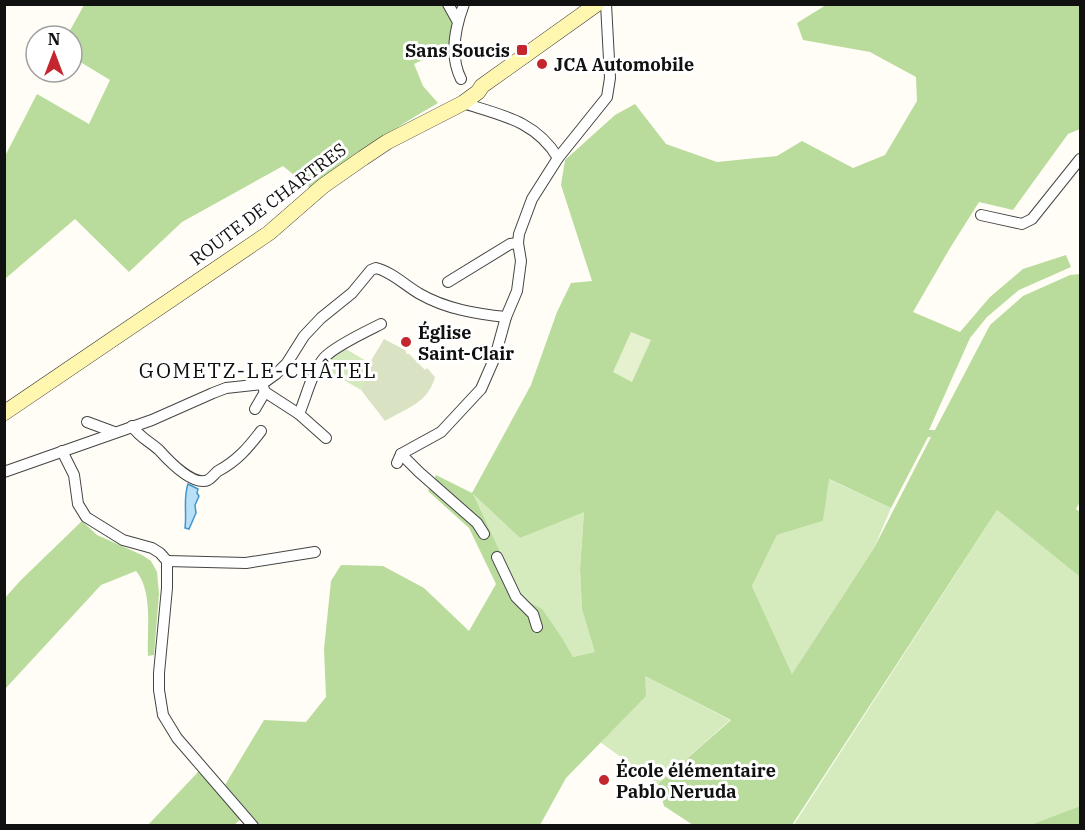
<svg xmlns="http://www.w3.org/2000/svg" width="1085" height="830" font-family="'IBM Plex Serif',serif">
<rect width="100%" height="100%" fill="#fffdf5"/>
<g fill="#d5ebbd">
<path d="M344,348L370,363L361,390L321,367L331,355Z"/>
<path d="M828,479L891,508L874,548L792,674L752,586L777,535L823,521Z"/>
<path d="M472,493L520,538L584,511L580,569L582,608L596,652L573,657L516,595L502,556Z"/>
<path d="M997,510L1080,577V806L1030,825L793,826Z"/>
<path d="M645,676L730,720L658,784L600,742L645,696Z"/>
</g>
<g fill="#b9dc9c" fill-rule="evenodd">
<path d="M84,5H446L453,16L450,46L414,64L423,86L438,103C393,129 351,156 310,188L283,166L182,222L129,272L75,219L6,278L5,285V156L37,94L89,124L110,80L72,57V36H67Z"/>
<path d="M826,5H1080V129L1068,134L1013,210L979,202L950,248L913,312L960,332L990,297L1023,269L1066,255L1071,267L1019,290L987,317L970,338L929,430H935L990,325L1023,296L1070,275L1080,274V502L1076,509L1080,512V577L997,510L792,825H693L664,806L658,784L731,720L645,676L646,696L566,778L540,825H260L225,785L264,720L306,722L326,697L324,649L331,581L341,565L383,566L424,588L469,631L496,584L469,528L428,491L436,475L472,493L531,385L557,312L571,283L592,281L561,185L565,160L615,115L635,104L666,144L717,162L777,156L802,141L853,168L885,155L917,101L916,77L870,52L803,40L797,23ZM928,437H931L874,548L792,674L752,586L777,535L823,521L829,479L891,508ZM473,494L520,538L584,512L580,569L582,609L595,652L573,657L562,638L542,609L516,595L502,556Z"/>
<path d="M82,521L97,535L142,555L151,561L157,572L159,594L154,655L148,656C147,629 153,591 136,571L101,585L5,689V598L20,581Z"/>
<path d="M199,771L241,819L234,825L147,826Z"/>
<path d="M1080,806V825H1030Z"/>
</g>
<path fill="#d9e3c4" d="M384,339L405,350L407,354H409L425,370L427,368L435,377C428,403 407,408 385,421L361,390L369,364Z"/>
<path fill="#e6f2cf" d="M631,332L651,340L632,382L613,372Z"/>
<path fill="#b9e0f7" stroke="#3f96cf" stroke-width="1.5" d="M188,484L198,489L197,493L199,496L195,505L196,513L189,529L185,528C187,513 183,498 188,484Z"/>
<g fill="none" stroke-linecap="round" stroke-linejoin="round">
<defs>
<g id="minor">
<path d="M448,4L458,22"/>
<path d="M461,79C449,55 455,28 464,4"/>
<path d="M463,103C501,115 536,121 558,158"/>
<path d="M981,215L1022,224L1032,219L1080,159"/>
<path d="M448,282L510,244L518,243"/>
<path d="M262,384L265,392L299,414L326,438"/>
<path d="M255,409L265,392"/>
<path d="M299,414C307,395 311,374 324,358C333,347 367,331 381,324"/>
<path d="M87,422L114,432"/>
<path d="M132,426C139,437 149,441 159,450C168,460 193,487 208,480C212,478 214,474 218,471C237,461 248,448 261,431"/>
<path d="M62,451L74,475L78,504L86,517L123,540L152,548L160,553L167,561V588L159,673V690L163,715L177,738L253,826"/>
<path d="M401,454L419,472L477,523L484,534"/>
<path d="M397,463L401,454L441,432L481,389L495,357L506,317L517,291L521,261L518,243L519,234L532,199L558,158L607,97L610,78L606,4"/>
<path d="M4,472L152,420L213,393L226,388L262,384L276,374L287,363L304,336L321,318L352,293L371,270L376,268C392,272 406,286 420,294C446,309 477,314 506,317"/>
<path d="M497,557L516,597L533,614L537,627"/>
<path d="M167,561L246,563L315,552"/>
</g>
<path id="secondary" d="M4,413L269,233L323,186L363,158L387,142L463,103L478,92L482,86L597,4"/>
</defs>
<use href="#minor" stroke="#444" stroke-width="12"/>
<use href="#secondary" stroke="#333" stroke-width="16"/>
<use href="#minor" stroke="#fff" stroke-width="10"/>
<use href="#secondary" stroke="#fff6b0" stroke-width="15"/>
</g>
<g fill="#c4262e" stroke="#fff" stroke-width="2">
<rect x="516" y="44" width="12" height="12" rx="3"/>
<circle cx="542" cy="64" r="6"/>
<circle cx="406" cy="342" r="6"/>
<circle cx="604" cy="780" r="6"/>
</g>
<g text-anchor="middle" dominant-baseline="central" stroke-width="6" stroke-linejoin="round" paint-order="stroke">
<g font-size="18" font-weight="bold" fill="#111" stroke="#fff" text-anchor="start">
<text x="510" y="50" text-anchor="end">Sans Soucis</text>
<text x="554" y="64">JCA Automobile</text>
<text x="418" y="332">Église<tspan x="418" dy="21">Saint-Clair</tspan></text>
<text x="616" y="770">École élémentaire<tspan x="616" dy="21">Pablo Neruda</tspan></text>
</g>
<g font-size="18" fill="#111" stroke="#fff">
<text transform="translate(268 204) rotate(-37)">ROUTE DE CHARTRES</text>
</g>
<g font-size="21" letter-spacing="1.5" fill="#111" stroke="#fff">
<text x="258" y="370">GOMETZ-LE-CHÂTEL</text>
</g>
</g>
<rect width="1085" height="830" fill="none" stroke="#111111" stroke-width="12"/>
<g transform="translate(54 54)"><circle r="28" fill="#ffffff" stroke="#a0a0a0" stroke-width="1.5"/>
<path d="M0-4.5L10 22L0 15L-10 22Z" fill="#c4262e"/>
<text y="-9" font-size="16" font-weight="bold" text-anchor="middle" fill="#111111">N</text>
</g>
</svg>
